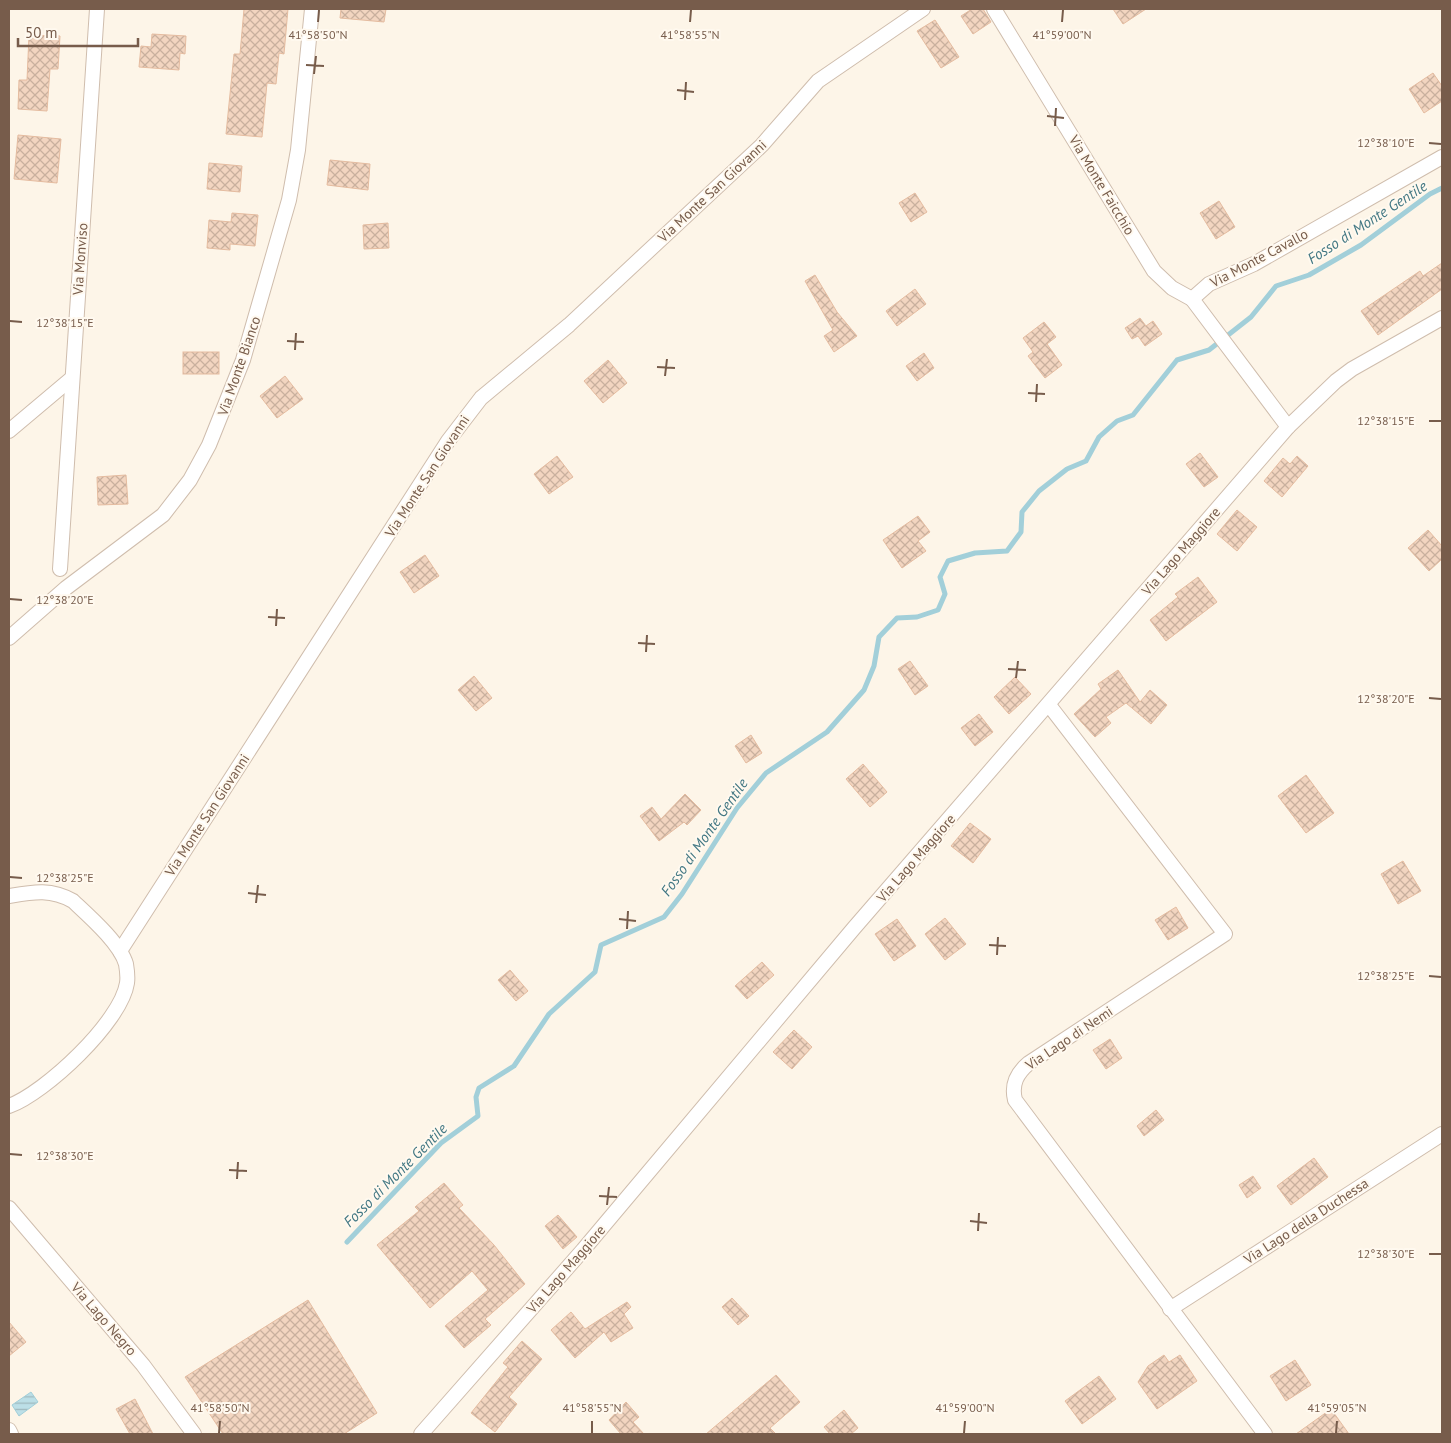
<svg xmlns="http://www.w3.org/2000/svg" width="1451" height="1443" font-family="'PT Sans',sans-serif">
<defs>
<pattern id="water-rules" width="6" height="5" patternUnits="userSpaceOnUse" patternTransform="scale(1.25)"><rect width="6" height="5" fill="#bcdfe7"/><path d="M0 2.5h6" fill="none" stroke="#9eb8bd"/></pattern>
<pattern id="building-cross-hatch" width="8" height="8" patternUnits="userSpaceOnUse" patternTransform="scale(1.25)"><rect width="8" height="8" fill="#f2d5c0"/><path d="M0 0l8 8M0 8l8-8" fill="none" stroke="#c9b09e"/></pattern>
</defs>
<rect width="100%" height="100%" fill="#fdf5e8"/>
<path fill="url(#water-rules)" stroke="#a2cfd9" d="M31,1392L38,1402L19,1416L12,1405Z"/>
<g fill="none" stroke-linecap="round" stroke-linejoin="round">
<path stroke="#a2cfd9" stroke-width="5" d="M347,1242L441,1143L478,1116L476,1097L479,1088L514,1066L549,1014L595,972L601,945L664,917L682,894L737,808L766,773L827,732L864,690L874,666L879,637L897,618L917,617L938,610L945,594L940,577L948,561L975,553L1007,551L1021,532L1022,512L1039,491L1067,469L1086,461L1099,437L1117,421L1133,415L1177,360L1209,350L1251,317L1276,286L1309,275L1361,245L1430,194L1442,188"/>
</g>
<g fill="url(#building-cross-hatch)" stroke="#e5bca0">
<path d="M244,9H288L284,54L279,53L276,84L267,83L262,137L226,134L234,54H240Z"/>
<path d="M341,9H386L384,22L340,18Z"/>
<path d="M972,9H983L991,22L973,34L961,16Z"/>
<path d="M1113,9H1146L1123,24Z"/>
<path d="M935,20L959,57L941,68L917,31Z"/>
<path d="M152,34L186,36L185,54L180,53L179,70L139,67L141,46L151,47Z"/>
<path d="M29,35L60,36L58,69H50L47,111L18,109L19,80H27Z"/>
<path d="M1433,73L1442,86V101L1424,113L1409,89Z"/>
<path d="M18,135L61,139L57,183L14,179Z"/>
<path d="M330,160L370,164L368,190L327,185Z"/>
<path d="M209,163L242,166L240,192L207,189Z"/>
<path d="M915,193L927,212L911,222L899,203Z"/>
<path d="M1219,201L1235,227L1216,239L1200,213Z"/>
<path d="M232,213L258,215L255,246L230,244V250L207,248L209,220L231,222Z"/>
<path d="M388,223L389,248L364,249L363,225Z"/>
<path d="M1442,263V289L1378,335L1361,311L1420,271L1423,276Z"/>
<path d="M815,275L837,312L857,336L834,352L824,336L833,330L805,281Z"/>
<path d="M915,289L926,304L897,326L886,311Z"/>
<path d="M1140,318L1146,326L1153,321L1162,334L1145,346L1138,336L1132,339L1125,328Z"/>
<path d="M1044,322L1056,337L1047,344L1062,365L1045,378L1028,356L1033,352L1023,338Z"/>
<rect x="183" y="352" width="36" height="22"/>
<path d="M924,353L934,368L917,381L906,366Z"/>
<path d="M608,360L627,383L603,403L584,381Z"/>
<path d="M285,376L303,399L277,418L260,396Z"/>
<path d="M1200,453L1218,477L1204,487L1186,464Z"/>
<path d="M557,456L573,477L549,494L534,474Z"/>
<path d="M1297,456L1308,466L1282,497L1264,481L1283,458L1290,464Z"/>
<path d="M126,475L128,504L98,505L97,477Z"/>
<path d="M1237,510L1257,527L1237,551L1217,534Z"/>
<path d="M918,516L930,532L918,541L926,551L902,568L883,540Z"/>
<path d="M1428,530L1442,546V559L1429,571L1408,548Z"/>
<path d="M425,555L439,576L414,593L400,572Z"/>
<path d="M1198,577L1217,602L1166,641L1150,620L1178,597L1175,594Z"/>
<path d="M910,661L928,686L915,695L898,669Z"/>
<path d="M1118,670L1140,702L1150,690L1167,705L1151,724L1126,703L1106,717L1111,723L1095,737L1074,714L1101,689L1098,684Z"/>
<path d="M474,676L492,698L476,711L458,690Z"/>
<path d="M1015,677L1031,694L1009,714L994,697Z"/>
<path d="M979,714L993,732L975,746L961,728Z"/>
<path d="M751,735L762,753L746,763L735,746Z"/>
<path d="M863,764L887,792L870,807L846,779Z"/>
<path d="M1306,775L1334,813L1306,833L1278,796Z"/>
<path d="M685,794L701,810L687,825L684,822L659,841L640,816L652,807L661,819Z"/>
<path d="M970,823L991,839L973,863L951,846Z"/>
<path d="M1403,861L1421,891L1398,904L1381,874Z"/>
<path d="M1176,907L1188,928L1168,940L1155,920Z"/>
<path d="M945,918L966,944L945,960L925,934Z"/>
<path d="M897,919L916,946L894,961L875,934Z"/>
<path d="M762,962L774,975L747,999L735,986Z"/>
<path d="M510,970L528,991L516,1001L498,980Z"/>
<path d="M794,1030L812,1047L792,1069L773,1052Z"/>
<path d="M1110,1039L1122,1058L1106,1069L1093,1050Z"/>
<path d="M1156,1110L1164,1120L1144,1136L1137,1126Z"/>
<path d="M1314,1158L1328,1177L1291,1205L1277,1186Z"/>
<path d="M1253,1176L1261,1188L1247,1198L1239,1185Z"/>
<path d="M444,1183L463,1205L459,1208L494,1245L525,1284L485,1319L491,1325L464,1348L445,1326L488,1290L472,1271L430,1308L377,1245L419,1211L415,1207Z"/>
<path d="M558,1215L577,1237L563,1249L545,1226Z"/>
<path d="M732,1298L749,1316L738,1325L722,1307Z"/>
<path d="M308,1300L377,1413L344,1434H223L185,1377Z"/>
<path d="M627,1302L631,1307L624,1314L633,1328L611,1342L604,1332L575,1358L551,1330L571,1312L585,1329Z"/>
<path d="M9,1322L26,1342L9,1356Z"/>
<path d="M522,1341L542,1359L509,1397L517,1404L495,1432L471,1413L508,1367L503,1363Z"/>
<path d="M1164,1355L1169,1362L1180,1355L1197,1381L1157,1409L1138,1382L1148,1366Z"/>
<path d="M1295,1360L1311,1385L1286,1401L1270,1376Z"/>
<path d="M776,1375L800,1402L770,1428L776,1434H706Z"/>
<path d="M1099,1376L1116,1399L1082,1424L1065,1401Z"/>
<path d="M135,1399L153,1434H130L116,1409Z"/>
<path d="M626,1402L639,1417L633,1422L644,1434H621L609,1420Z"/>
<path d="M1331,1409L1349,1434H1296Z"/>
<path d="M844,1410L858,1428L851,1434H830L824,1427Z"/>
</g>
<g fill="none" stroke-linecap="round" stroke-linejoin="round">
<defs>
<g id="street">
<path d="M994,9L1154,271L1172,288L1192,299"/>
<path d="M1288,427L1192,299L1209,284L1254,264L1442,157"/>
<path d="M9,431L72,378"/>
<path d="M60,569L97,9"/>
<path d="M9,638L66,588L163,515L190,480L209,445L243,360L289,200L298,150L312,9"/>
<path d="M1049,705L1225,934L1029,1063C1017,1073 1011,1084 1015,1100L1265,1434"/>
<path d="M9,896C32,892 51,888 73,901C89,916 120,943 126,964C127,970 128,977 127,983C121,1022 45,1093 9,1106"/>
<path d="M120,951L448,441L481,398L569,325L762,145L818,81L923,9"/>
<path d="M9,1208L143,1365L194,1434"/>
<path d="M1170,1309L1442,1134"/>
<path d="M9,1430L11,1434"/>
<path d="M421,1434L583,1250L854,928L1288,427L1336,381L1352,369L1442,318"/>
</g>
</defs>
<use href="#street" stroke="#cfbdad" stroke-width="16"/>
<use href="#street" stroke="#fff" stroke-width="14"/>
</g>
<path fill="none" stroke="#775c4b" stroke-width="2" d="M318,22L319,10M690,22L691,10M1062,22L1063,10M306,65L324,66M314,74L316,56M677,90L694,92M685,100L686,82M1047,116L1064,118M1055,126L1056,108M1429,143L1441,144M10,321L22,322M287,341L304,342M295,350L296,333M657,367L675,368M665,376L667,359M1028,393L1045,394M1036,402L1037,384M1429,421H1441M10,599L22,600M268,617L285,618M276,626L277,609M638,643L655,644M646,652L647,635M1008,669L1026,670M1016,678L1018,661M1429,698L1441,699M10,877L22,878M248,893L266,895M256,903L258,885M619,919L636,921M627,929L628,911M989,945L1006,946M997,955L998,937M1429,976L1441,977M10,1154L22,1155M229,1170L247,1171M237,1179L238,1162M599,1196L617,1197M607,1205L609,1187M970,1221L987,1223M978,1231L979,1213M1429,1254H1441M219,1433L220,1421M592,1433V1421M964,1433L965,1421M1336,1433L1337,1421"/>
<g text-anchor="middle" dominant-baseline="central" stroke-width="4" stroke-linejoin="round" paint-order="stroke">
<g font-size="14" fill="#775c4b" stroke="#fff9ef">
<text transform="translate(1102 185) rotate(59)">Via Monte Faicchio</text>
<text transform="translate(712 191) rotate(-43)">Via Monte San Giovanni</text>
<text transform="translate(1259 258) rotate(-28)">Via Monte Cavallo</text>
<text transform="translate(80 259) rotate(-86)">Via Monviso</text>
<text transform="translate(239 366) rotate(-71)">Via Monte Bianco</text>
<text transform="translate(427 476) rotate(-57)">Via Monte San Giovanni</text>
<text transform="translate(1181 551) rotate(-49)">Via Lago Maggiore</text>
<text transform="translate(207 815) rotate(-57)">Via Monte San Giovanni</text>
<text transform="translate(916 858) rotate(-49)">Via Lago Maggiore</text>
<text transform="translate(1069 1038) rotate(-34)">Via Lago di Nemi</text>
<text transform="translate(1306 1221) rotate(-33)">Via Lago della Duchessa</text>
<text transform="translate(566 1269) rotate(-49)">Via Lago Maggiore</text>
<text transform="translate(104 1319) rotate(49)">Via Lago Negro</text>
</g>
<g font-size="15" font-style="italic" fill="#427783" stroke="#fff9ef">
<text transform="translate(1367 222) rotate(-33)">Fosso di Monte Gentile</text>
<text transform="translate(704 837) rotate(-55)">Fosso di Monte Gentile</text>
<text transform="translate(395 1175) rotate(-45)">Fosso di Monte Gentile</text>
</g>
</g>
<g font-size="12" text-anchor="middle" fill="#775c4b" stroke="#fff9ef" stroke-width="4" stroke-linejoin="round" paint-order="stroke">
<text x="318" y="39">41°58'50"N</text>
<text x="690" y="39">41°58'55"N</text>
<text x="1062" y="39">41°59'00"N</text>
<text x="1386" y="147">12°38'10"E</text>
<text x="65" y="327">12°38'15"E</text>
<text x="1386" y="425">12°38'15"E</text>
<text x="65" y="604">12°38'20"E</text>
<text x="1386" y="703">12°38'20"E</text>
<text x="65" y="882">12°38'25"E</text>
<text x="1386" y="980">12°38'25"E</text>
<text x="65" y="1160">12°38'30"E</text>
<text x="1386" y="1258">12°38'30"E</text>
<text x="220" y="1412">41°58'50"N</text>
<text x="592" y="1412">41°58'55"N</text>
<text x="965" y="1412">41°59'00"N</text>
<text x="1337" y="1412">41°59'05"N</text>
</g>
<rect width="1451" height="1443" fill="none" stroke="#775c4b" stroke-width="20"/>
<path d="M18 38v8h120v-8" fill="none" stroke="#775c4b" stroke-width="2.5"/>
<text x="25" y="38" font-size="15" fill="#775c4b" stroke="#fff9ef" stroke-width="4" paint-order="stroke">50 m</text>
</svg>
